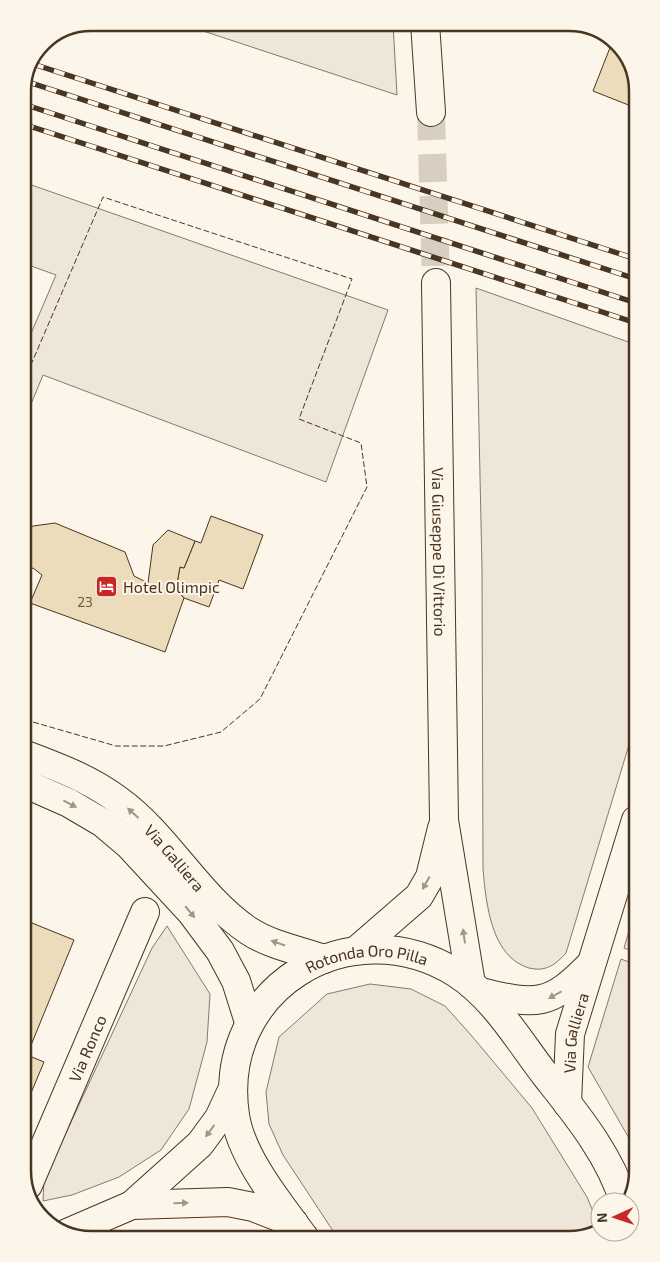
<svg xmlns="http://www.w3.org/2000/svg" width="660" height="1262" font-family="'Exo 2',sans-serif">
<rect width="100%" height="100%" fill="#fbf6e9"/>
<g fill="#ede6d9" stroke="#887966">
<path d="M179,23H393L397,95Z"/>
<path d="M23,182L388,310L326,482L43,375L24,421V350L56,275L23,263Z"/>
<path d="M476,288L634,344L635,725L566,953C555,965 546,972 529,968C491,957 486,903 483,869L482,569Z"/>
<path d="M636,907V952L624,948Z"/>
<path d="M167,926L210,994L207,1042L189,1109L161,1150L119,1177L72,1195L43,1201L44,1180L152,948Z"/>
<path d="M621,959L637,965V1152L588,1067Z"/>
<path d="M370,984L411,989L445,1006L471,1035L532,1108L587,1197L597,1221L598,1232L595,1234L337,1237L283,1155L269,1124L266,1092L279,1037L327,994Z"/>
</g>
<g fill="#ecdcbc" stroke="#4a3520">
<path d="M613,40L632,65L631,106L593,91Z"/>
<path d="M211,516L263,535L243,589L219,580L209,607L184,598L176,589L180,567L184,568L195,541L201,543Z"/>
<path d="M55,523L125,552L134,576L148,583L153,545L168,530L195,541L184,568L180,567L176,589L184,598L165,652L30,603L42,575L33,568L25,570V531L33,526Z"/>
<path d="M27,921L74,940L27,1055Z"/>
<path d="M27,1055L44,1062L31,1093L27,1092Z"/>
</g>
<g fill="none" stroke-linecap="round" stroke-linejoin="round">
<path stroke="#d8cfc1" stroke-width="28" stroke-dasharray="28 14" stroke-linecap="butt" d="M431,112L436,283"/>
<defs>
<g id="minor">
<path d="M425,23L431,112"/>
<path id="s1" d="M436,283L444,820L471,984"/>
<path d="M358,949L419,896L430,877L442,828"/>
<path d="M481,992C537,1006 550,1006 591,964"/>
<path id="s2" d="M567,1103L570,1034L636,820"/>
<path id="s3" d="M28,1185L145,912"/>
<path d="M132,1205L228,1202L253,1207L294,1223"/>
<path d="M67,1233L132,1205L200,1144L219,1118L233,1088"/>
</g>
<g id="major">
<path id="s4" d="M26,755C58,767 90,779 118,800C168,836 198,897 249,931C270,945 301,951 324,959"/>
<path d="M26,784L69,803L103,823L129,845L191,912L220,951L236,981L249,1022"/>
<path id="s5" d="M304,1237C279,1203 241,1157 235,1115C216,989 349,907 456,973C494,997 519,1041 546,1076C576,1114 610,1155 624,1202"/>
</g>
</defs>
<use href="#minor" stroke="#4a3520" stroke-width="30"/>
<use href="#major" stroke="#4a3520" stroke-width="30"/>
<use href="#minor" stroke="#fbf6e9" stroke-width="28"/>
<use href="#major" stroke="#fbf6e9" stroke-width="28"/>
<defs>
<g id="rail">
<path d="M33,64L633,258"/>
<path d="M25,81L633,278"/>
<path d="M23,104L633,302"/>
<path d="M23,124L633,322"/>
</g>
</defs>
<use href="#rail" stroke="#4a3520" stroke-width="5.5"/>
<use href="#rail" stroke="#fbf6e9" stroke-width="4" stroke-dasharray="11" stroke-linecap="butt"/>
<path stroke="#4a3520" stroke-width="1" stroke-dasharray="6 2.5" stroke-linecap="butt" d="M24,381L103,197L352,279L299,419L361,443L367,487L260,699L221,732L164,746H116L26,720"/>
</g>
<defs><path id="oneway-solid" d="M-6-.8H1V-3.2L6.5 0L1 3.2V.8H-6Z" transform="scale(1.25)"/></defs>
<g fill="#a29684">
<use href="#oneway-solid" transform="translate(70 804) rotate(28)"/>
<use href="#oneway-solid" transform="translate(133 813) rotate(-138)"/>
<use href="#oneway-solid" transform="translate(426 883) rotate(119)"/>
<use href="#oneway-solid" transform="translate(190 912) rotate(50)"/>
<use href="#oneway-solid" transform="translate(464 936) rotate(-98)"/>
<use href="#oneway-solid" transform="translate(278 943) rotate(-161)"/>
<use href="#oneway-solid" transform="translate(555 995) rotate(151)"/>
<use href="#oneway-solid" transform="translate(210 1131) rotate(126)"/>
<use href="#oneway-solid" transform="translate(181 1203) rotate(-2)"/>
</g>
<defs>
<symbol id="hotel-square" viewBox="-11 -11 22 22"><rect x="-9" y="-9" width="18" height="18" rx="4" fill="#c62828" stroke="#fbf6e9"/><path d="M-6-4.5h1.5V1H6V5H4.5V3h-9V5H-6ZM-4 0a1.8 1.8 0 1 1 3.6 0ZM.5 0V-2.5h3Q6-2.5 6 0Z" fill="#fff"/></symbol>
</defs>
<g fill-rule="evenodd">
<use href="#hotel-square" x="94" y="574" width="25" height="25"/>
</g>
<g text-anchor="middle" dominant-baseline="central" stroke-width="4" stroke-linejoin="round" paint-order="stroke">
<g font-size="14" fill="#725f47">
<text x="85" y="601">23</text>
</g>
<g font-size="16" fill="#4a3520" stroke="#fbf6e9">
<text stroke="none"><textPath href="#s1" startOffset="269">Via Giuseppe Di Vittorio</textPath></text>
<text stroke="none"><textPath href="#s4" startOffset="184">Via Galliera</textPath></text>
<text stroke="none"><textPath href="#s5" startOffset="379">Rotonda Oro Pilla</textPath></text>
<text stroke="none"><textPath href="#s2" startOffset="71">Via Galliera</textPath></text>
<text stroke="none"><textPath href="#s3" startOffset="149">Via Ronco</textPath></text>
</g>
<g font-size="16" fill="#4a3520" stroke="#fbf6e9" text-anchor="start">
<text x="123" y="586">Hotel Olimpic</text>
</g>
</g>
<path d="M0 0H660V1262H0ZM91 31H569A60 60 0 0 1 629 91V1171A60 60 0 0 1 569 1231H91A60 60 0 0 1 31 1171V91A60 60 0 0 1 91 31Z" fill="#fbf6e9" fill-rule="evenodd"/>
<path fill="none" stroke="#4a3520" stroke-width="2.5" d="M91 31H569A60 60 0 0 1 629 91V1171A60 60 0 0 1 569 1231H91A60 60 0 0 1 31 1171V91A60 60 0 0 1 91 31Z"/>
<g transform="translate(615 1217) rotate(267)"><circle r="24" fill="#fbf6e9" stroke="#b4a999"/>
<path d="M0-4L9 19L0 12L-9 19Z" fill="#c62828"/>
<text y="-8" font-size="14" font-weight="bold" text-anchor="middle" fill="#4a3520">N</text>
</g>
</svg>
